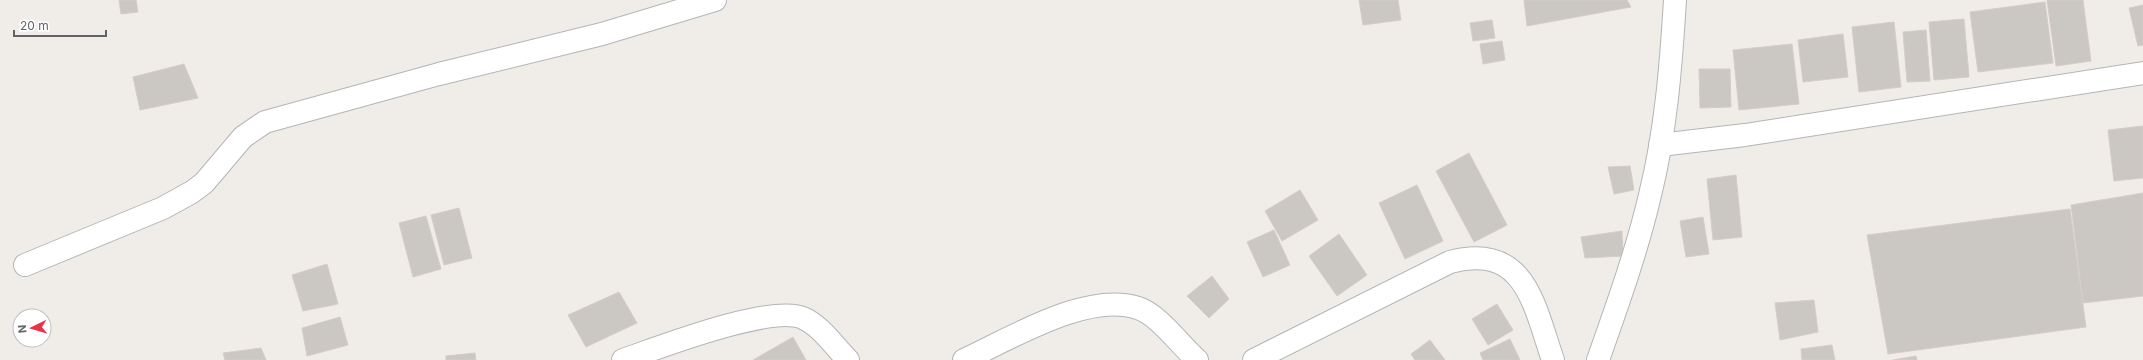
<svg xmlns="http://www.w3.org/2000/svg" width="2143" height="360" font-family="Inter,sans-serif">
<rect width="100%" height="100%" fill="#f0ece7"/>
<g fill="#cbc7c3" stroke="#d6cdc5">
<path d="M119,0H136L138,12L121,14Z"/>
<path d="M1359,0H1398L1401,20L1363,25Z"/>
<path d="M1524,0H1627L1631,7L1527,26Z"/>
<path d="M2047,0H2083L2091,61L2056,66Z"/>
<path d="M2045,2L2053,63L1978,72L1970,12Z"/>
<path d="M2143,5V45L2138,46L2129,8Z"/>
<path d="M1964,19L1969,77L1934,80L1929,22Z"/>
<path d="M1492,20L1495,38L1473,41L1470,23Z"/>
<path d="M1894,22L1901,87L1859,92L1852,27Z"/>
<path d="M1926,30L1930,81L1907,82L1903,32Z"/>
<path d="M1843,34L1848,77L1803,82L1798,40Z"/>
<path d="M1502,41L1505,60L1483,64L1480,44Z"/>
<path d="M1792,44L1799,104L1739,110L1733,50Z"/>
<path d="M184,64L198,98L140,110L133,77Z"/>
<path d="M1699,69H1730L1731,107L1700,108Z"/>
<path d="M2143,126V178L2114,181L2108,130Z"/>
<path d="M1469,153L1507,225L1474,242L1436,171Z"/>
<path d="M1630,166L1634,190L1614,194L1608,167Z"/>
<path d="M1736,175L1742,237L1713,240L1707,179Z"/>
<path d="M1417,185L1443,241L1405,259L1379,203Z"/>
<path d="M1300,190L1318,220L1282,241L1265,211Z"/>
<path d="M2143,193V296L2083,303L2071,205Z"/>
<path d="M459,208L472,258L444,265L431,215Z"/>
<path d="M2070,209L2086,327L1888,354L1867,235Z"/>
<path d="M426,216L441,269L413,277L399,223Z"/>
<path d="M1703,217L1709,254L1686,257L1680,221Z"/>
<path d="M1274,230L1290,265L1263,277L1247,242Z"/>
<path d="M1622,231L1623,256L1585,258L1581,237Z"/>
<path d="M1339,234L1367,275L1337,296L1309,256Z"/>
<path d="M327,264L338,304L303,311L292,275Z"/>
<path d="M1212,276L1229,299L1209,318L1187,296Z"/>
<path d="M619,292L637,323L586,347L568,315Z"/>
<path d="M1814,300L1818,332L1780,340L1775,303Z"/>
<path d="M1497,304L1513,330L1488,345L1472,319Z"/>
<path d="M340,317L348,345L307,356L302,328Z"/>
<path d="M793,337L806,360H753Z"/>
<path d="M1510,339L1520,360H1483L1480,353Z"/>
<path d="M1430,340L1445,360H1415L1411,354Z"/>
<path d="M1832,345L1835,360H1802L1801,349Z"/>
<path d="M261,348L266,360H225L223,353Z"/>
<path d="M475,353L476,360H446V356Z"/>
<path d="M1916,356L1917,360H1893Z"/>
</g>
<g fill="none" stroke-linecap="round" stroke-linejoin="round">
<defs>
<g id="minor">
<path d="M1660,145L1745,135L2143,73"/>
<path d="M25,265L163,208L192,192L204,183L243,137L265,122L439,74L602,34L715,0"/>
<path d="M623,360C658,348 771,304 803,318C821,326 834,346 848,360"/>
<path d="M964,360C1010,339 1087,291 1138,308C1159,315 1180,345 1197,360"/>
<path d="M1254,360L1450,262C1526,242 1534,306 1553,360"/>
<path d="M1598,360C1617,306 1637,251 1650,195C1666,131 1671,65 1675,0"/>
</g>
</defs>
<use href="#minor" stroke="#b2b6b9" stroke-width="24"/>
<use href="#minor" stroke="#fff" stroke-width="22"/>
</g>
<g transform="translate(32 328) rotate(265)"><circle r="19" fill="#ffffff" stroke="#bfc1c2"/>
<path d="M0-3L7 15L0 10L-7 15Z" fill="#ec3149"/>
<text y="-6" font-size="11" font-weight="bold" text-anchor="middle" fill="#5e6467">N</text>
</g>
<path d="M14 30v6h92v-6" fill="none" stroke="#5e6467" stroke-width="2"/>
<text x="20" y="30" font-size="12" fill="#5e6467" stroke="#ffffff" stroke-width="3" paint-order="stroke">20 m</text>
</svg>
